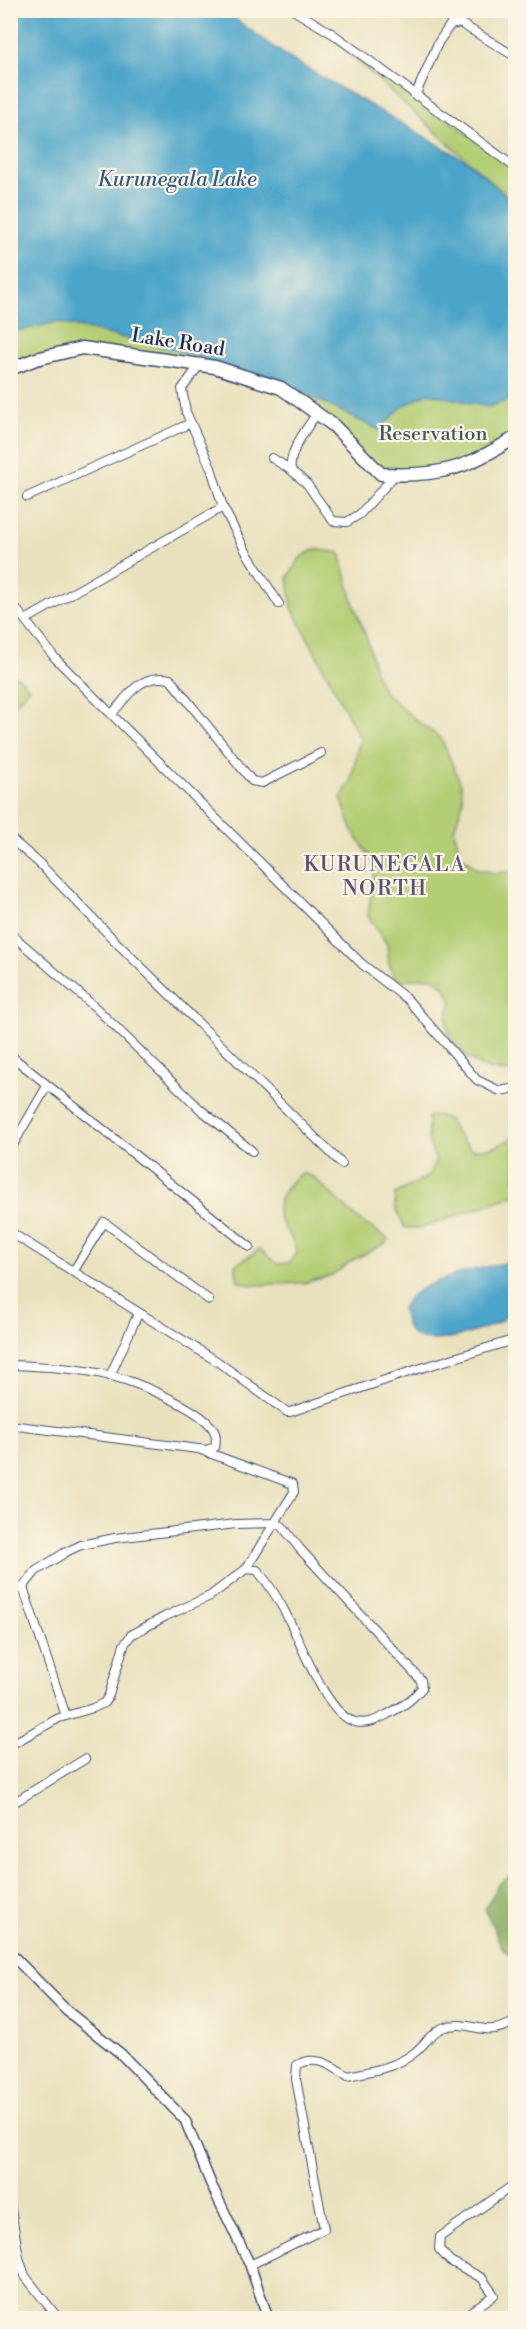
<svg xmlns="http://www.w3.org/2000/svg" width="526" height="2329" font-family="'Libre Bodoni',serif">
<rect width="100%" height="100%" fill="#fcf5e5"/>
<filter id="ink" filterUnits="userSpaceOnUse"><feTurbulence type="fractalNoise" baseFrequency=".0167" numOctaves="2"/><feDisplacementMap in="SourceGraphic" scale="12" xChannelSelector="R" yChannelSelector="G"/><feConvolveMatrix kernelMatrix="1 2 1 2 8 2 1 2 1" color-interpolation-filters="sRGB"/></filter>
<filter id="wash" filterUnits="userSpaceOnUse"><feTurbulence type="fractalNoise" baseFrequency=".008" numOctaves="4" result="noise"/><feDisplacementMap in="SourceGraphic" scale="24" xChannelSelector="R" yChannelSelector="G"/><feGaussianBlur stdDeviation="1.35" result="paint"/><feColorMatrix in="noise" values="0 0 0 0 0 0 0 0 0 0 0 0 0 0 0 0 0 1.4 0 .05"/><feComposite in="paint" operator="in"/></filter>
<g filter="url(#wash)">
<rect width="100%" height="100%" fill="#e9e1bd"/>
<g fill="#b2cd73" stroke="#667e68" stroke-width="1.5">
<path d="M315,23L515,168V203Z"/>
<path d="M56,322L172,349L300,391L379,430L402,407L428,393L487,407L515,399V437L467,465L381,474L281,388L215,367L82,348L11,369V333Z"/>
<path d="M315,549L340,553L353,602L368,642L375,672L384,692L422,725L441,738L461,784L463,802L454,830L461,855L477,869L496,873L515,871V1071C504,1072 494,1072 483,1067C471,1062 455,1046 449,1034C445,1024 448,1011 452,1002C436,964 426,983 395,979L389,964L387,944L368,916L375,865L352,830L341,798L351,781L360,738L292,608L288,577L301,557Z"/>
<path d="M11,674L20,678L29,688L11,709Z"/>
<path d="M438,1115L449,1120L457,1134L471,1149C489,1150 502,1146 515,1135V1195L422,1228H405L395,1208V1194L427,1177L436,1162L428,1140V1117Z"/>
<path d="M302,1173L313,1177L359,1220L388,1239L386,1243L353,1260L332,1275L304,1283L251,1285L238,1281L235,1265L260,1249L277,1264L289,1263L297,1253C295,1240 286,1232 280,1220C271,1204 289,1181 302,1173Z"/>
</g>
<path fill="#8db065" stroke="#547062" stroke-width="1.5" d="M515,1872V1959L503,1949L485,1909L498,1885Z"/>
<g fill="#4ca4c9" stroke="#346a94" stroke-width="1.5">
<path d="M11,11H224L292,60L467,161L515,203V399L487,407L428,393L402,407L379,430L300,391L172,349L56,322L11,333Z"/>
<path d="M515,1261V1307C511,1311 507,1317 502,1320C485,1331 428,1349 412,1334C405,1328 404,1316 402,1308C405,1304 407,1299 411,1296C432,1278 488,1266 515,1261Z"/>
</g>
</g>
<g filter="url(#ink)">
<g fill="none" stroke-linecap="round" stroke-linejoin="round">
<defs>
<g id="minor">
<path d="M293,10L333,34L516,168"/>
<path d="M415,96L438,43L450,25L460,23L516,57"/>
<path d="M201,363L182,389L186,412L211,468L223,507L245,550L279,604"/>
<path d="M317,413C307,428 288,452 291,470L307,484L333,521L347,522L360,514L395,475"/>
<path d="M272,458L291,470"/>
<path d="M27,497L191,423"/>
<path d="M10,601L55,658L362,964L408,1000L477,1080L500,1091L516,1088"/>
<path d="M27,619L223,507"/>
<path d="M112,714C129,694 141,673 170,679L252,781L262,783L321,753"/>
<path d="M10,838L39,863L119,945L342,1164"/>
<path d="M10,933L96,1008L200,1109L252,1151"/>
<path d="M10,1055L250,1247"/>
<path d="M10,1150L47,1086"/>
<path d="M10,1232L218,1362L287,1412H290L412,1371L516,1339"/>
<path d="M73,1272L104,1222L209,1300"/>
<path d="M10,1365C41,1366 78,1368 107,1375C132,1380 200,1408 213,1429C217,1435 216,1441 215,1447L206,1450L10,1425"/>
<path d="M110,1376L138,1314"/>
<path d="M201,1450L293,1484L294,1492L246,1569"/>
<path d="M23,1587L66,1716"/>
<path d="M10,1593L23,1587L36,1571L66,1552L81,1545L115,1538L236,1524L275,1523L282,1526L300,1549L421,1680L422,1688C411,1701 404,1705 390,1713C378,1719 369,1725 355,1722C327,1715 303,1648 291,1624C282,1605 271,1586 257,1570L246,1569L210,1596L166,1616L131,1635L124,1645L109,1695L104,1703L93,1708L59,1718L10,1745"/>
<path d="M10,1805L85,1759"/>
<path d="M10,2203L19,2258L25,2276L58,2318"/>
<path d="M250,2265L324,2229L296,2079L297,2065C316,2054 332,2066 348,2076C371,2071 395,2068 414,2053C424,2046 430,2033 442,2028C462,2020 477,2031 493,2029C500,2029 509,2024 516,2022"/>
<path d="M462,2318L494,2295L482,2278L450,2261L439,2249L440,2237L516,2183"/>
</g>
<path id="tertiary" d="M10,1953L67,2011L120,2053L185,2120L211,2184L250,2265L268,2318"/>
<path id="primary" d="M10,369L36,359L82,348L215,367L281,388L333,425L381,474C441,477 465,469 516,437"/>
</defs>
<use href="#minor" stroke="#3a4a6c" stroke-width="10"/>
<use href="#tertiary" stroke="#3a4a6c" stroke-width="12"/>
<use href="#primary" stroke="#3a4a6c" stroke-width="15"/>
<use href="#minor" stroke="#fff" stroke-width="8"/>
<use href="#tertiary" stroke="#fff" stroke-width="9"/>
<use href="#primary" stroke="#fff" stroke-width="12"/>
</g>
</g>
<g text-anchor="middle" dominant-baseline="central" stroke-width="4.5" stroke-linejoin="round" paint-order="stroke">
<g font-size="20" fill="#1b2f5e" stroke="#fcf5e5">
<text transform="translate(178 343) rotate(9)">Lake Road</text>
</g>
<g font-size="20" fill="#415663" stroke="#fcf5e5">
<text x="433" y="434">Reservation</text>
</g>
<g font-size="21" font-style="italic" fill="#2c5883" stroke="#fcf5e5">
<text x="177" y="180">Kurunegala Lake</text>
</g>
<g font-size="21" letter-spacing="1.5" fill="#5b5179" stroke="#fcf5e5">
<text x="385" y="865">KURUNEGALA<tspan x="385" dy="24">NORTH</tspan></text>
</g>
</g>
<rect width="526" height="2329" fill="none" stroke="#fcf5e5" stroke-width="36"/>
</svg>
